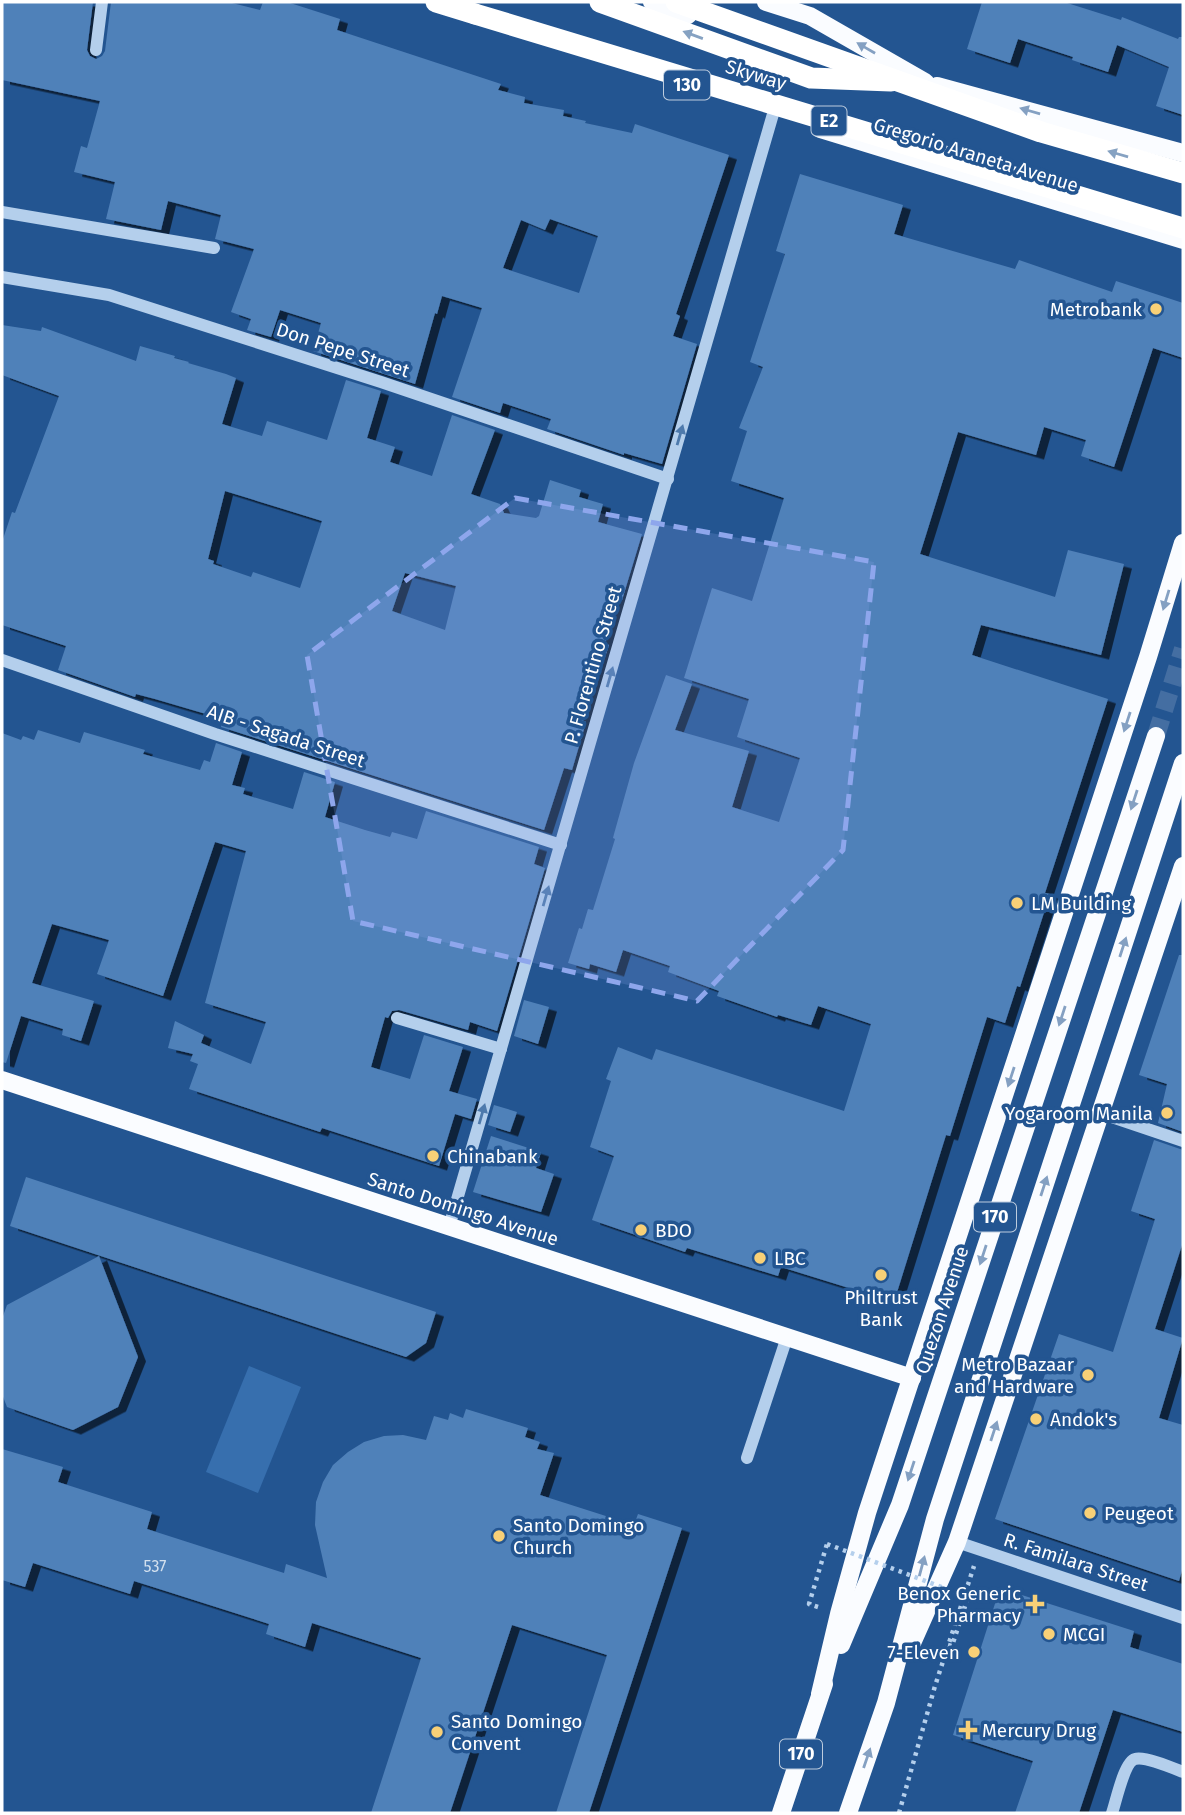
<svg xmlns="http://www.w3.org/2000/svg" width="1185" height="1815" font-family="'Fira Sans',sans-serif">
<defs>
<filter id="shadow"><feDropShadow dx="8" dy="4.5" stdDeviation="0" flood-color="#0009"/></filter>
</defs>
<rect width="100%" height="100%" fill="#235591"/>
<path fill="#376fae" d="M249,1366L301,1387L258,1493L206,1472Z"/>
<g fill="#5081b9" fill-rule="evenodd" filter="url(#shadow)">
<path d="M2,2H93L87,50L90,56L96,59L102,56L105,51L111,2H228L260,10L263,2H287L340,19L337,30L501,84L498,90L525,97L524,103L564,110L563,116L586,121L585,123L632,133L635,124L729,155L676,314L680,316L673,336L697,344L662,464L624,453V455L547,429L551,419L503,403L500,413L452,397L482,308L442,296L437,314L435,313L415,384L313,351L321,323L280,310L271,337L247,330L251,319L231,312L254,249L215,239L221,215L168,201L161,230L106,219L115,182L74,172L81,146L87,148L100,101L2,80ZM550,219L598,236L579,293L503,268L521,220L545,230Z"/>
<path d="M982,2H1064L1121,20L1122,17L1178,39L1179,37H1183V115L1156,106L1169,67L1117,45L1108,72L1072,60L1073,57L1018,39L1010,63L967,49Z"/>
<path d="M800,174L903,205L894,234L1015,269L1019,260L1112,292L1116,281L1183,303V358L1153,348L1114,467L1081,456L1086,440L1044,427L1036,455L958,432L920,554L1055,597L1068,550L1124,564L1101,655L981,625L972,655L1108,699L1045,893L1050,894L1020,987L1017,986L1005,1023L987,1017L950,1136L946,1135L894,1302L781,1267L778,1276L687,1248L685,1252L592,1220L614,1156L590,1147L611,1081L606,1079L618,1047L652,1060L656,1049L844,1111L871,1024L818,1006L811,1025L778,1015L777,1017L717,996L719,991L668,972L670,966L623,950L616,972L590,964L589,969L568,963L579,928L582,929L588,909L593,910L615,839L613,838L614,834L634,763L666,675L692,684L675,730L749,751L732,807L779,822L800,758L737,737L749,699L684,678L712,588L752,601L784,498L731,481L747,431L739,428L763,367L750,362L785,254L776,251Z"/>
<path d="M2,325L41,331L42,327L136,361L140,346L175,356L174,358L189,362L188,363L226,374L236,378L222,424L262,436L267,421L327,440L346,380L378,390L381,391L367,438L395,447L390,462L432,476L452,415L495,430L471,494L500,504L504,513L536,518L539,516L550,480L581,490L579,497L603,504L598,522L642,534L622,600L617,599L605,644L609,645L583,721L586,722L572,770L564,768L544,830L221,727L223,719L155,699L136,694L135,697L58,670L66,646L2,625V542L12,512L15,513L59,396L2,375ZM225,491L322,521L300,588L253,572L251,577L213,564L214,561L208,559ZM405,573L456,586L445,630L392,611Z"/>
<path d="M38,730L80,743L84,732L145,750L143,754L200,770L204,760L210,762L216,743L242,752L232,785L245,788L243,794L293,809L304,772L335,782L325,817L365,830L390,837L392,832L417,839L426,811L539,847L534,864L545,868L497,1031L470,1022L468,1030L399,1010L392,1011L388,1018L385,1017L371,1067L410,1079L424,1035L463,1047L449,1091L477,1099L471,1119L455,1114L439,1166L322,1128L320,1132L189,1089L198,1064L190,1061L193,1054L168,1048L175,1021L204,1035L201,1043L251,1064L266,1022L205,1003L246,851L215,842L163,996L97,974L109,940L52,924L32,983L94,1001L81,1041L62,1035L63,1029L21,1016L6,1063L2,1062V733L21,740L23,736L34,740Z"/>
<path d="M1179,955H1183V1132L1158,1123L1167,1084L1139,1075Z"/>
<path d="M524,1000L549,1007L538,1044L514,1036Z"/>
<path d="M494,1105L517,1112L510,1132L488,1125Z"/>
<path d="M491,1136L541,1152L536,1168L554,1174L541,1212L473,1192Z"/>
<path d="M1154,1140L1183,1150V1242L1155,1329L1183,1338L1159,1418L1183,1425V1567L1179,1581L995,1519L1059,1334L1113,1352L1155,1219L1131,1211Z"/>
<path d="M26,1177L436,1312L426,1343L406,1357L10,1226Z"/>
<path d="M99,1256L138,1357L118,1407L73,1430L7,1407L2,1394V1319L7,1305Z"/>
<path d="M466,1409L528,1428L525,1437L540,1442L537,1449L554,1453L540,1495L634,1525L638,1514L682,1528L589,1813H556L607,1655L512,1625L450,1813H371L421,1658L312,1623L305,1647L266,1634L269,1624L134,1581L130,1594L33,1563L25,1587L2,1580V1449L63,1467L58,1482L152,1512L147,1529L284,1573L286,1564L327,1578L315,1525L316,1502L323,1482L333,1465L348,1452L364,1442L384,1436L403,1435L426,1440L434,1416L448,1420L450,1413L463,1418Z"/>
<path d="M1000,1588L1134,1631L1130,1647L1183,1664V1732L1113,1710L1079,1813H1015L1033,1761L953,1735Z"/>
</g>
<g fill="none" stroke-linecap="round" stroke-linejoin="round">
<path stroke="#446ea2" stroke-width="18" stroke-dasharray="18 9" stroke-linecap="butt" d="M1156,736L1183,649"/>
<g stroke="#b4cfec" stroke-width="4.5" stroke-dasharray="3.5 5" stroke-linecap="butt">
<path d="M818,1607L809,1604L827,1544"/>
<path d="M948,1645L952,1646L968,1597"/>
<path d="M899,1813L935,1686L974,1566"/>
</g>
<g stroke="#b4cfec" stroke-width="12">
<path d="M96,50L102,2"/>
<path d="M2,212L214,248"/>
<path d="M2,277L109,295L381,382L668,479"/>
<path d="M2,660L215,734L561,845"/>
<path d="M397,1018L501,1049"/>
<path d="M1100,1113L1183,1141"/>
<path d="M449,1227L773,114"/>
<path d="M747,1458L787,1337"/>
<path d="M957,1542L1183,1618"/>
<path d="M1112,1813C1116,1802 1124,1762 1135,1759C1145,1756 1173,1768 1183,1772"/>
</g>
<g stroke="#fafcff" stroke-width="18">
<path d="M652,2L688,15"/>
<path d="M766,2L810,16L925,82"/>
<path d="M937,86L1183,153"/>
<path d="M820,129L1183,240"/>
<path d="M2,1080L912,1378"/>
<path d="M841,1645L900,1505L1156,736"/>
<path d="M908,1652L957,1542L1183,866"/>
<path d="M820,1694L839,1614L867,1513L1148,657L1183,543"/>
<path d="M781,1813L824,1684"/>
<path d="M848,1813L886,1703L935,1519L1183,763"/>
</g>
<g stroke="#fff" stroke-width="21">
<path d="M600,2L811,78L891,81"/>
<path d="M475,14L1183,228"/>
</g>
<path stroke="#b4cfec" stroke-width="4.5" stroke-dasharray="3.5 5" stroke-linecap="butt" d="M827,1544L968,1597"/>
<g stroke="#fff" stroke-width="21">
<path d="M436,2L475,14"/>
<path d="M676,2L1041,132L1183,173"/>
</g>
</g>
<defs><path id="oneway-solid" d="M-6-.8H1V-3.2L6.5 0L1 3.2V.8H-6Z" transform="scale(1.75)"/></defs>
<g fill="#86a2c2">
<use href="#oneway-solid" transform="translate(693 35) rotate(-160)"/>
<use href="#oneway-solid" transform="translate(1118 154) rotate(-164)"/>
</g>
<g fill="#84a0c2">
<use href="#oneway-solid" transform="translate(866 48) rotate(-150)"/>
<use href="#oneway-solid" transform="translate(1030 111) rotate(-164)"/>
<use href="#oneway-solid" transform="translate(1166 600) rotate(107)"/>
<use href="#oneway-solid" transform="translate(1127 722) rotate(108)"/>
<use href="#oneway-solid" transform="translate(1134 800) rotate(108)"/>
<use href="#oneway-solid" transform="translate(1123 947) rotate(-72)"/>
<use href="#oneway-solid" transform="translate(1062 1016) rotate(108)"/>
<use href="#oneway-solid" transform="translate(1011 1077) rotate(108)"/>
<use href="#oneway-solid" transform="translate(1044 1186) rotate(-72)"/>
<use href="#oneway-solid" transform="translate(983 1255) rotate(108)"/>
<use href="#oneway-solid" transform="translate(994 1431) rotate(-72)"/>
<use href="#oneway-solid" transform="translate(911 1471) rotate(108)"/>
<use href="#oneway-solid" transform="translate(922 1566) rotate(-75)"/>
<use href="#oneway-solid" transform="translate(867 1758) rotate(-71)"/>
</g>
<g fill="#4e7aac">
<use href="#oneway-solid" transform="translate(680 435) rotate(-74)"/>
<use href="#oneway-solid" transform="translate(610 677) rotate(-74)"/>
<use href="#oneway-solid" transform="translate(546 896) rotate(-74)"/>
<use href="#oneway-solid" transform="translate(482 1114) rotate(-74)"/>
</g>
<path fill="#8ea6ec" fill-opacity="0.2" stroke="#8ea6ec" stroke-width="5" stroke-dasharray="14 9" stroke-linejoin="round" d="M515,498L874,562L843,850L697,1001L353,921L307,655Z"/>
<g fill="#f8d077" stroke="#235591" stroke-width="2.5">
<circle cx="1156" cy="309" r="7"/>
<circle cx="1017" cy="903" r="7"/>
<circle cx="1167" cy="1113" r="7"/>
<circle cx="433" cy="1156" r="7"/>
<circle cx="641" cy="1230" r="7"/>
<circle cx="760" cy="1258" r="7"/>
<circle cx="881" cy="1275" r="7"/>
<circle cx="1088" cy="1375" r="7"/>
<circle cx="1036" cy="1419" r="7"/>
<circle cx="1090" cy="1513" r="7"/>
<circle cx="499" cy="1536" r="7"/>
<path d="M1031.5 1593.5h7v7h7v7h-7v7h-7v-7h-7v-7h7z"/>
<circle cx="1049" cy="1634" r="7"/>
<circle cx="974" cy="1652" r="7"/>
<path d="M964.5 1719.5h7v7h7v7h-7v7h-7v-7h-7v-7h7z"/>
<circle cx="437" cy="1732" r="7"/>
</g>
<g text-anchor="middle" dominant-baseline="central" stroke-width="7" stroke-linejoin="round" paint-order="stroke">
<g font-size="16" fill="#d3e0ee">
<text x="155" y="1566">537</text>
</g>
<g fill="#235591" stroke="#bdccde" stroke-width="2">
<rect x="664" y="70.5" width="46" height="29" rx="5"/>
<rect x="811.5" y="106.5" width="35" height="29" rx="5"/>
<rect x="974" y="1202.5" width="42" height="29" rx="5"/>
<rect x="780" y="1739.5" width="42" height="29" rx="5"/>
</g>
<g font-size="18" font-weight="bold" fill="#fff">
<text x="687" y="85">130</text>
<text x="829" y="121">E2</text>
<text x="995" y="1217">170</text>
<text x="801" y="1754">170</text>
</g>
<g font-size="19" fill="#fff" stroke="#235591">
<text transform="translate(756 75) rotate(17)">Skyway</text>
<text transform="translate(976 155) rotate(17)">Gregorio Araneta Avenue</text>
<text transform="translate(343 350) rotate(18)">Don Pepe Street</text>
<text transform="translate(593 665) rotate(-74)">P. Florentino Street</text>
<text transform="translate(286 736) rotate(18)">AIB - Sagada Street</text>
<text transform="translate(463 1209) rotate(18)">Santo Domingo Avenue</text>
<text transform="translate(942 1310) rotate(-72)">Quezon Avenue</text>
<text transform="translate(1076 1562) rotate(18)">R. Familara Street</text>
</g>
<g font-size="19" fill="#fff" stroke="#235591" text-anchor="start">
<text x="1142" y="309" text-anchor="end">Metrobank</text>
<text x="1031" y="903">LM Building</text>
<text x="1153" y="1113" text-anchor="end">Yogaroom Manila</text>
<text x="447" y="1156">Chinabank</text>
<text x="655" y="1230">BDO</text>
<text x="774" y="1258">LBC</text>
<text x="881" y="1297" text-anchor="middle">Philtrust<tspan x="881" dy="22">Bank</tspan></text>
<text x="1074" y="1364" text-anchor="end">Metro Bazaar<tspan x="1074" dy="22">and Hardware</tspan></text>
<text x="1050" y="1419">Andok's</text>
<text x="1104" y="1513">Peugeot</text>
<text x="513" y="1525">Santo Domingo<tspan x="513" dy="22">Church</tspan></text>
<text x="1021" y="1593" text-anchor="end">Benox Generic<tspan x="1021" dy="22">Pharmacy</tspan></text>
<text x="1063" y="1634">MCGI</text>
<text x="960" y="1652" text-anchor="end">7-Eleven</text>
<text x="451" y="1721">Santo Domingo<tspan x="451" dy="22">Convent</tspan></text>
<text x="982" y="1730">Mercury Drug</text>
</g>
</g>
<rect width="1185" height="1815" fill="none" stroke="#ffffff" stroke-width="7"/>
</svg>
